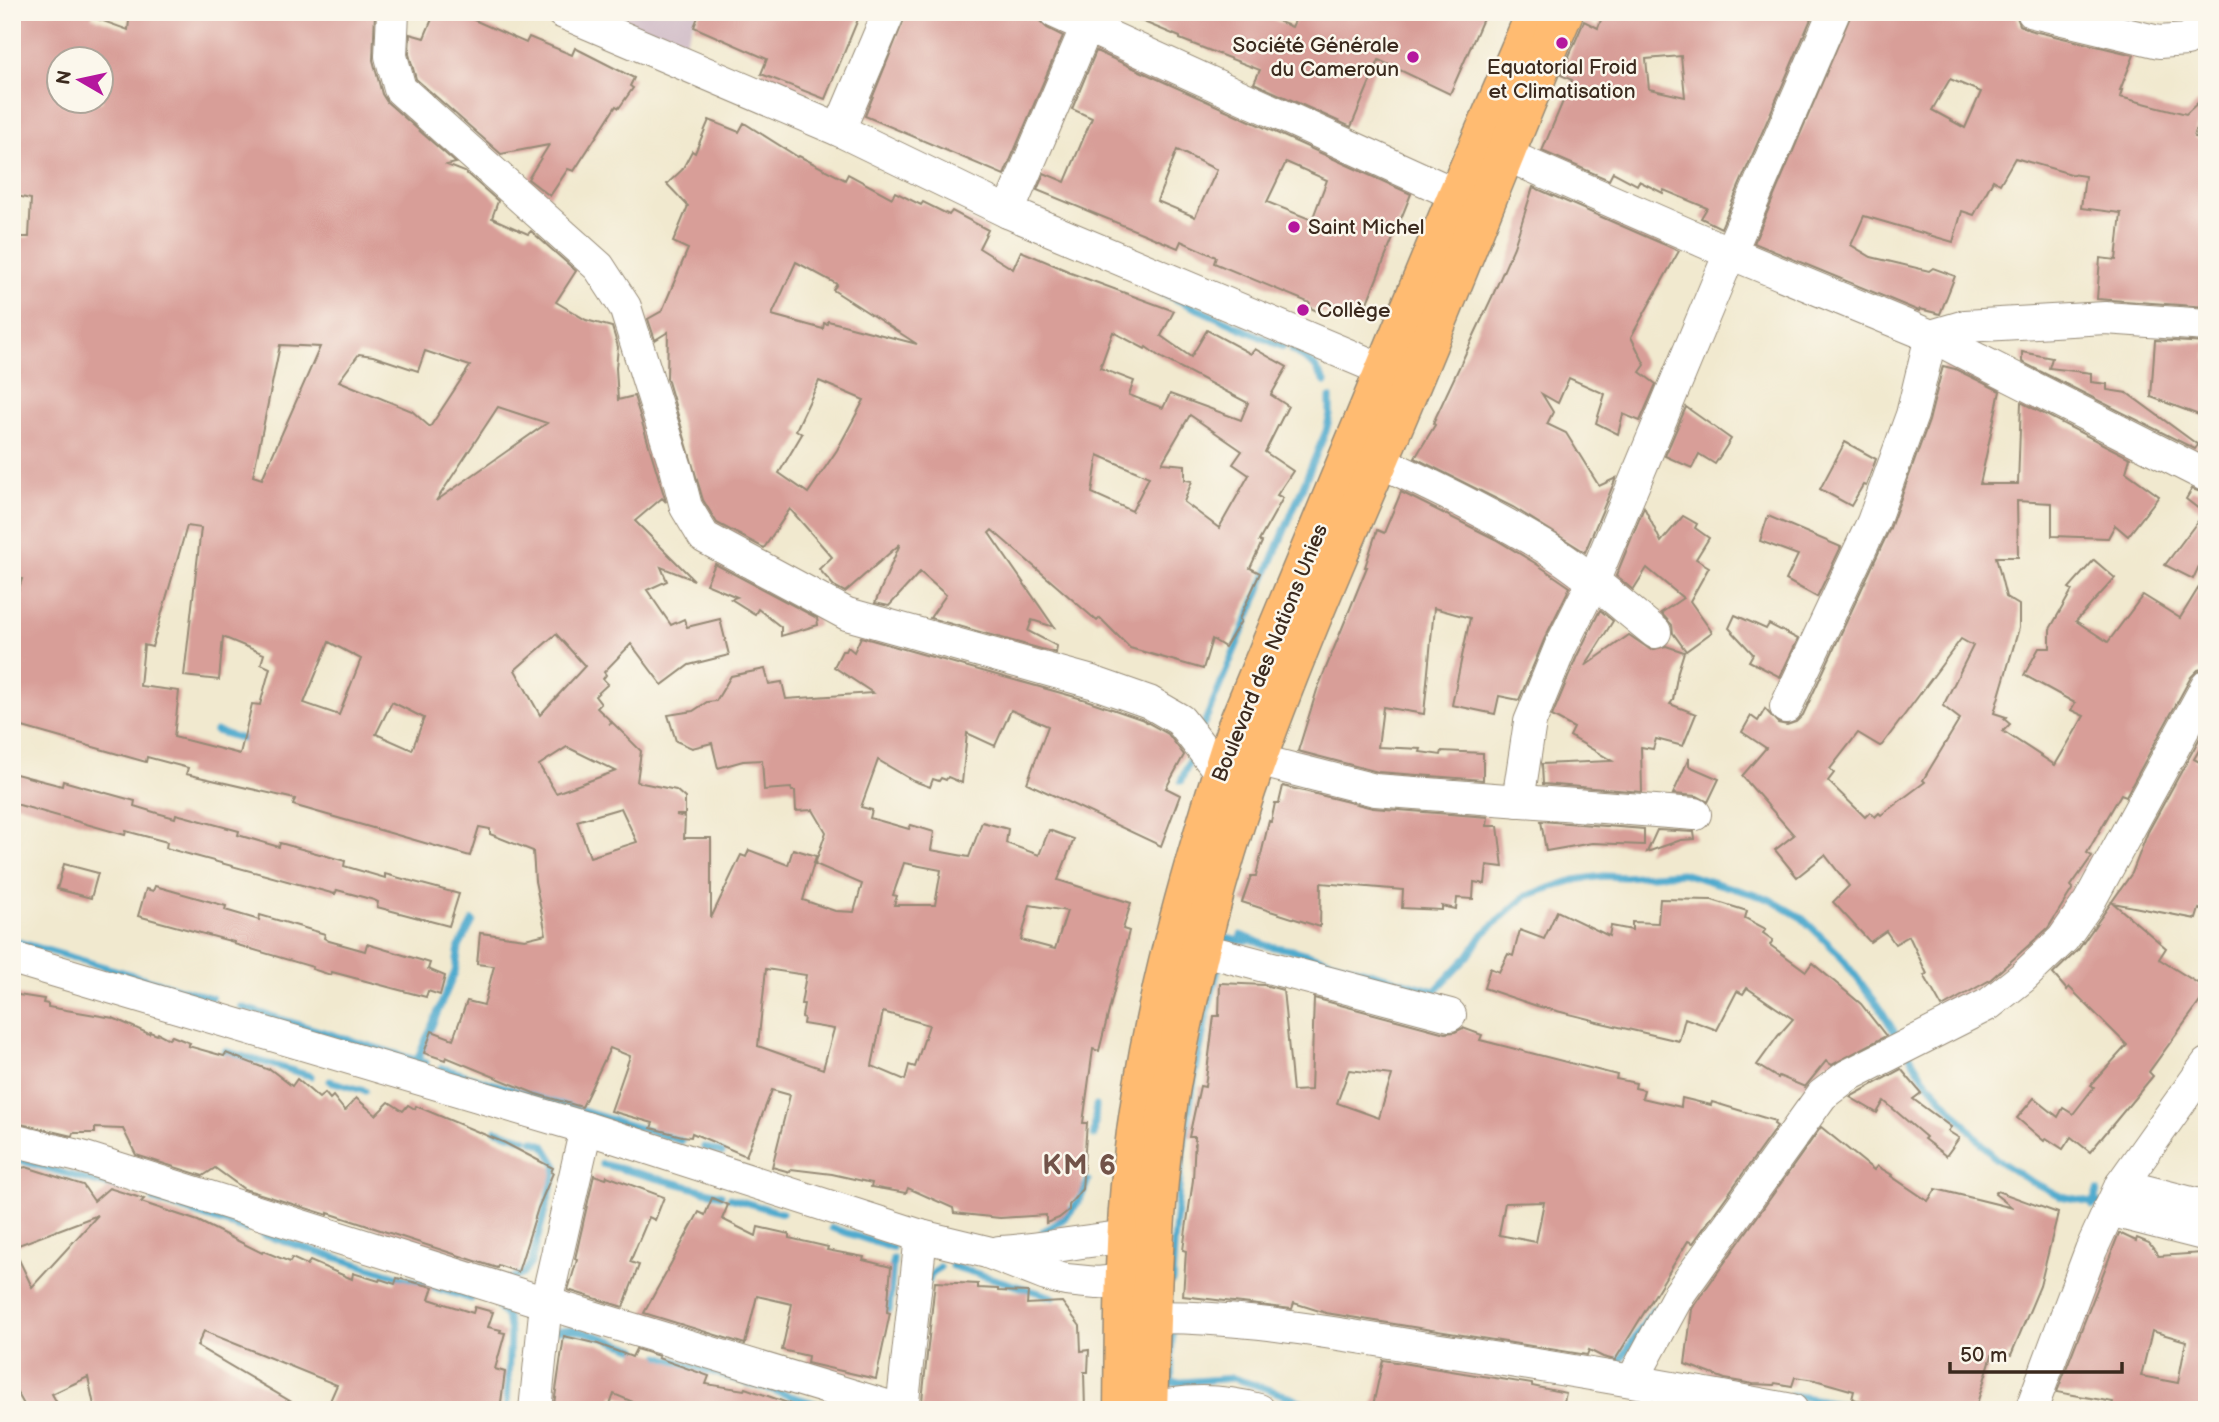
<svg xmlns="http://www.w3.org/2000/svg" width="2219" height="1422" font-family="'Balsamiq Sans',sans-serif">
<rect width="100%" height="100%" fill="#fbf7ec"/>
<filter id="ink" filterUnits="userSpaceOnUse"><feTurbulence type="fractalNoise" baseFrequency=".0143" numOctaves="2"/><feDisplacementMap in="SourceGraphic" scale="14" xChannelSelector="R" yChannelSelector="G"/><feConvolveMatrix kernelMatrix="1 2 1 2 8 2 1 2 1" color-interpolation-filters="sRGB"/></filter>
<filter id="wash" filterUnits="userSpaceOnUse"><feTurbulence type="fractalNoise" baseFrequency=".00686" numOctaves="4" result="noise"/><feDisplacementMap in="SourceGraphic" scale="28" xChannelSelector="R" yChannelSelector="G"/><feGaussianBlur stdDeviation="1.57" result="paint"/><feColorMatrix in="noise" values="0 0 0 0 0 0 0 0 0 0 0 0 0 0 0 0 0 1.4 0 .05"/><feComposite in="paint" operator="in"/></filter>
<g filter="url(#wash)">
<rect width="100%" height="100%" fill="#f1e9cf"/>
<path fill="#d1bdc8" d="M604,12H698L683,47Z"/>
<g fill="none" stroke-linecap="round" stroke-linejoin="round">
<g stroke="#50aace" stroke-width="7">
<path d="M1162,293L1283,347"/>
<path d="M1292,350L1314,365L1325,382"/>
<path d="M216,731L252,742"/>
<path d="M1201,731L1326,431L1330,415V398"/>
<path d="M1181,781L1193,752"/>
<path d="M1241,935L1268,946L1293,950L1435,991L1469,955L1483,934L1526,896L1574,880L1604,876L1624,877L1682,873L1769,899L1802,918L1837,952L1880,1008L1900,1041"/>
<path d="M12,940L212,998"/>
<path d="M1224,946L1226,938L1239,941L1248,940"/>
<path d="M241,1007L426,1063"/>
<path d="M225,1051L311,1076"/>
<path d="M1909,1054L1923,1077L1995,1158L2023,1177L2060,1196L2102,1204"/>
<path d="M417,1060L455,972L459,947L473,921"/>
<path d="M442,1068L681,1141"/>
<path d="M330,1081L365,1091"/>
<path d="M496,1130L525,1139"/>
<path d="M1094,1135L1096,1106"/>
<path d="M704,1147L722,1153"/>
<path d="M12,1158L118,1189"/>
<path d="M602,1164L721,1195"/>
<path d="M730,1198L782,1213"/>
<path d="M154,1200L246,1230"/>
<path d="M2093,1206L2097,1191"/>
<path d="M832,1228L892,1248"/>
<path d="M1043,1231C1066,1222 1080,1203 1088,1181"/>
<path d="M263,1235L471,1299"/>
<path d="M952,1266L1053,1297"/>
<path d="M508,1280L523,1274L531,1263L557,1166L544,1145L533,1141"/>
<path d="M929,1280L930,1276L940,1267"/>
<path d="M1172,1281C1177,1172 1193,1066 1220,961"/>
<path d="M499,1309L507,1317L510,1333L507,1410"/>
<path d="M889,1310L893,1259"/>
<path d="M551,1332C574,1323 613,1342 636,1349"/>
<path d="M1172,1332L1171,1383L1233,1378L1271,1390L1323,1410"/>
<path d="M659,1356L827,1407"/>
<path d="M1613,1367L1617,1365L1654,1309"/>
<path d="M1792,1395L1843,1404"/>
</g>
</g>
<g id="blocks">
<g fill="#d89e98" fill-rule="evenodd">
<path d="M12,12H94L92,17L128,30L130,12H375L373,60L382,94L387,102L456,163L447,165L465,172L498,201L492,218L528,234L531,231L576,271L556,302L586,320L612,327L618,347L616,368L618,400L634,396L666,502L662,498L635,521L694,580L661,567L667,581L647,590L671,625L684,619L687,627L720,619L729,655L689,665L662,685L631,644L604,672L606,675L603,679L608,684L595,696L601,704L597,708L612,722L609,724L613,723L641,751L637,782L676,790L685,798V815H676L685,817L684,838H711V918L741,855L746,857L749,850L788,865L793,849L816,856L803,900L835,911L854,912L862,884L815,864L826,832L813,810L796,811L795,791H792L791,788L764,790L762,760L743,761L718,768L712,743L692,748L676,741L668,715L693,711L707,702L716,701L731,676L765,669L769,684L782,682L786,699L873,693L834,667L842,651H846L848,647L854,652L861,637L1086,700L1141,719L1168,734L1184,755L1166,788L1180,795L1161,846L1027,783L1048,726L1011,710L995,746L967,733L962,783L948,777L946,780L941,778L939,781L933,779L930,787L914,781L878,760L861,807L872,810L870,818L909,829L911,825L934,832L931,850L969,857L982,822L1008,829L1006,843L1039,855L1049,830L1074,839L1058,880L1131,903L1123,929L1129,931L1099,1051L1093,1049L1083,1123H1087L1082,1189L1069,1205V1210L1059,1218L1046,1223V1215L1000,1218L954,1213L953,1208L908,1188L906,1193L871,1187L872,1183L832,1174L791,1169L790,1172L772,1167L790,1095L772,1090L746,1156L692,1133L691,1137L682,1136L651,1128L653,1123L611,1111L630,1056L610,1048L582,1107L536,1094L446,1057L445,1060L424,1053L432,1031L453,1039L467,1001L484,1005L494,966L477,964L480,933L525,939L546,934L535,881L533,851L490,834V829L479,827L470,856L293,805L295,799L186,774L188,768L147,757L146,762L12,724V609L22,579L12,577V237H29L31,199L12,195ZM60,60H102V102H60ZM280,345L320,347L262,479L253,476ZM425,351L470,366L430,427L412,411L339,381L359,354L373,356L418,371ZM498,407L547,423L436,501ZM187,526L201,528L184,676L219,680L223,637L264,654L261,664L270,668L260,705L252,704L240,754L174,737L179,691L140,686L144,645L152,647ZM556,634L585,666L540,715L515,670ZM329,642L361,659L339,715L304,703ZM392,702L424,718L412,750L376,734ZM567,747L616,771L556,793L539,765ZM621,808L637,842L590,857L577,821ZM904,863L941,870L935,905H894L897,896L893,895ZM1030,905L1067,911L1055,949L1021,940ZM766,969L806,975L801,1004H804L802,1017L804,1018L803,1024L834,1029L823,1069L758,1046ZM883,1012L929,1025L915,1067L909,1065L905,1080L872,1066Z"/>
<path d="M435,12H456L526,43L529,37L572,55L575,48L634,78L630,86L633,88L619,108L616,106L574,171L568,169L550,196L528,179L549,145L501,154L416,79L409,54L410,34L424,38Z"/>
<path d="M700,12H861L825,99L761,74L767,59L694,27Z"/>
<path d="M907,12H1019L1039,20L1047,28L1063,36L1004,175L865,116Z"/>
<path d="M1256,12L1292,27L1299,12H1486L1450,94L1379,60L1351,127L1254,83L1260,70L1180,39V37L1122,13Z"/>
<path d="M1604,12H1814L1721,228L1701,218L1707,208L1664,190L1663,193L1639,181L1637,185L1613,172L1609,180L1542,151L1572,80L1561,75L1584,21L1598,28ZM1681,56L1685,97L1649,89L1646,59Z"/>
<path d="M1852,12H2015L2020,25L2029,30L2134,55L2120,90H2122L2120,97L2186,114L2206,95L2194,137L2207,140V307L2097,299L2100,258L2116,260L2121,213L2081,208L2085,176L2071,174L2015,158L2000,184L1993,180L1974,215L1962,211L1953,242L1864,216L1851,245L1871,257L1929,271L1933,268L1955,276L1940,314L1920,309L1919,311L1754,243ZM1950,79L1981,92L1965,128L1932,110Z"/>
<path d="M1096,51L1411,194L1364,310L1324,314L1308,307L1310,303L1214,263L1216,257L1181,241L1178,248L1037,190L1044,173L1065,182L1092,118L1072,109ZM1177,150L1217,170L1195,217L1157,201ZM1286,162L1327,180L1312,220L1267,202Z"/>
<path d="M709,120L739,132L744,123L798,157L799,156L845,180L848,174L892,198L895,192L921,205L923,202L949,215L952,211L988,230L979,248L1013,269L1021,251L1068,271V272L1174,311L1161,336L1191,357L1207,330L1251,354L1255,349L1287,367L1271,395L1288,406L1265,452L1293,471L1277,495L1283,498L1259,541L1262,542L1250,568L1260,573L1239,619L1241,621L1225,647L1212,639L1203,669L1130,648L1100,618L1097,621L992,530L989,533L1054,627L1032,620L1028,631L1057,646L1056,653L930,618L946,595L920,572L889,606L875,603L900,544L845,592L834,586L819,569L832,557L790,509L764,548L717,523L703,500L667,378L668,332L655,340L648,319L662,311L688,249L673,242L688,206L667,184L682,170L692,151L695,153ZM796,262L837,284L833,290L917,344L828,321L827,324L824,323L823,329L772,315ZM1113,332L1145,349L1146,347L1160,357L1248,403L1241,420L1170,394L1163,408L1129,395L1134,381L1100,368ZM819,381L864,400L837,450L808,493L779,473L802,434L796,430ZM1190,415L1242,451L1233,464L1249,475L1219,528L1184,502L1192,481L1185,480V465L1162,463ZM1098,455L1149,477L1132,511L1092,493Z"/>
<path d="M1533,187L1679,251L1631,337L1645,365L1640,372L1656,384L1640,421L1623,414L1618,434L1596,423L1605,394L1569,378L1558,403L1542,394L1553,412L1547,424L1566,433L1599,486L1616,478L1585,552L1513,507L1415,458L1435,425L1433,423L1492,297L1514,247Z"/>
<path d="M2155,340L2207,343V418L2151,397Z"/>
<path d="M2022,352L2052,358L2049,368L2091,373V382L2107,384V390L2127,393L2198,445L2195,449L2022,362Z"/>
<path d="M1943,366L1955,369L2000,391L1980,484H2018L2021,402L2130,458L2126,472L2159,496L2128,536L2115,525L2108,538L2052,536V503L2017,501L2018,557H1996L2006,597L2019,605V628L1994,713L2006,717L2004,719L2010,724L2003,731L2055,765L2084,716L2071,710L2075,703L2024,675L2039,648H2050V629L2072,590L2069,588L2094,560L2115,578L2076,621L2108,642L2143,595L2180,618L2207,574V668L2198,670L2191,677L2126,796L2121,794L2087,853L2092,856L2071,886L2073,888L2048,928L1990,980L1942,1007L1924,975L1927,974L1909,936L1895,944L1886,931L1870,942L1833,902L1849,886L1825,855L1797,877L1775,850L1794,835L1742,776L1766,748L1742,732L1751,716L1758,721L1765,709L1778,723L1787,725L1796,722L1803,715L1890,528L1929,421ZM1961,639L1973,646L1943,706L1960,719L1923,780L1925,782L1881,815L1879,813L1875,817L1870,812L1865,817L1828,781L1834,773L1830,769L1858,733L1880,746L1882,745Z"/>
<path d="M1686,407L1731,439L1715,464L1699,454L1692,468L1665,456Z"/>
<path d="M1845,442L1876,459L1866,486L1863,485L1851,506L1820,489Z"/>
<path d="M2192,489L2207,494V549L2193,579L2165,565L2204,513L2186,499Z"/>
<path d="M1401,492L1495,539L1535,563L1570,587L1544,640L1519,700L1499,696L1495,714L1452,705L1470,618L1434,608L1424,714L1383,707L1378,747L1421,749L1420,752L1441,755L1442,751L1483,753V780L1378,772L1298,751L1317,690L1367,567H1365L1377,530L1384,533Z"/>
<path d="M1644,507L1661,542L1683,516L1697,524L1695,528L1709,538L1696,559L1709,567L1690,601L1712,632L1686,651L1673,633L1672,625L1661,613L1683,598L1647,568L1633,590L1616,576Z"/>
<path d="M1768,516L1841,547L1817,597L1786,580L1798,555L1760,541Z"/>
<path d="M715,564L817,618L818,625L781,636V627L758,609L755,614L731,599L737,597L706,584Z"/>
<path d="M1600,610L1613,621L1585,666L1629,635L1651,650L1666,646L1684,652L1678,671L1673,700L1670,704L1696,714L1683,746L1656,739L1653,749L1641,747L1642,792L1543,784L1542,764L1612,761L1570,736L1574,728L1552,716L1577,656Z"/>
<path d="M1735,615L1766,629L1769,624L1798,639L1780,677L1749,661L1753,654L1729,628Z"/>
<path d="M2207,725V736L2194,759L2207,766V891L2201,910L2199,909L2196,919L2113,903L2166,948L2159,959L2207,989V992L2149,1072L2153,1076L2090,1152L2071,1137L2063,1149L2046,1138L2044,1141L2017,1118L2034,1098L2058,1117L2063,1108L2073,1114L2094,1087L2091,1085L2127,1045L2069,987L2067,990L2053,974L2078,950L2132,873L2148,832Z"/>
<path d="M1689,758V766L1719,779L1708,802L1697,796L1673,794Z"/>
<path d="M12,773L62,786L63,781L135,801L134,806L157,813L175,818L176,814L239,831L238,835L279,847L280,843L345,861L344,866L385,878V874L459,894L449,926L377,907L378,902L374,900L337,890L335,894L166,848L167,842L126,831L125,835L12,803Z"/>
<path d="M1283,786L1373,808L1488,817L1487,826H1498L1503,867L1487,865L1485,884L1474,882L1473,899L1457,898L1456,909L1442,906V910L1402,908L1403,890L1321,883L1320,927L1242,902L1251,876H1256L1269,821L1271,822L1275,803H1279Z"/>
<path d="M1541,821L1644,829V845L1592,843L1546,851Z"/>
<path d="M1657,830L1694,832L1695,839L1681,840L1647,852Z"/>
<path d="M64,864L98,873L91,898L57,889Z"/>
<path d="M155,886L226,906L225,910L259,920L260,915L325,934L324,938L329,941L365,951L367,944L430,963L428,969L445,976L440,995L428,991L426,997L332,972L331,975L312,969L313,967L234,944V942L138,916L146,889L153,891Z"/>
<path d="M1660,899L1712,900L1747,911L1745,918L1766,929L1763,933L1773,940L1770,945L1806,971L1812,963L1861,1004L1886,1036L1832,1065L1826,1061L1805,1087L1779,1076L1778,1078L1757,1065L1778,1036L1793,1019L1747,988L1743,994L1737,991L1717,1030L1685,1018L1679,1041L1593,1021V1020L1537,1006L1484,988L1490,968L1499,972L1508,954L1513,956L1520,930L1544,939L1557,911L1609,936L1611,926L1632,930V922L1658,923Z"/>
<path d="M1220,983L1264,985L1283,990L1293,1091L1311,1090L1314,998L1445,1033L1455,1032L1463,1028L1482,1035L1480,1040L1617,1075L1616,1079L1636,1083L1635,1088L1644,1090L1642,1098L1681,1107L1682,1098L1711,1105L1712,1102L1775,1121L1774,1124L1777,1126L1693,1243L1688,1241L1615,1360L1603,1357L1589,1350L1587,1355L1326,1313L1294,1303L1292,1309L1183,1296L1186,1251L1183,1250L1193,1180L1195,1137H1189L1200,1086L1205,1087L1214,1016H1219ZM1349,1070L1392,1075L1379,1118L1337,1103ZM1544,1202L1536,1242L1499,1235L1505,1203Z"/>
<path d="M12,994L44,999L43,1003L48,1004V1007L113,1018L149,1034L150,1032L157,1035L158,1033L169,1039L172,1036L190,1043L188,1046L224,1056L226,1053L269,1070L270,1069L292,1086L297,1079L319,1098L325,1093L330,1099L333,1096L345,1111L356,1098L376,1115L389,1102L403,1111L408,1105L415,1109L416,1106L505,1143L549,1166L553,1168L551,1172L553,1173L538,1208L518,1272L498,1265L497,1268L328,1213V1215L244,1189L215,1168L203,1176L136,1155L123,1129L95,1128V1133H73L72,1136L12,1122Z"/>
<path d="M1901,1069L1921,1093L1913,1099L1951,1127L1948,1131L1959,1138L1946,1156L1924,1139L1926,1137L1884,1101L1877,1113L1850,1097Z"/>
<path d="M1821,1127L1874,1170L1877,1166L1892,1175L1891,1176L1928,1201L1936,1189L2013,1208L1995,1194L1997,1191L2058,1213L2040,1286L2011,1355L2008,1354L2007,1359L1992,1355L1975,1410H1910L1852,1399L1854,1391L1815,1380L1795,1377L1792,1386L1775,1383L1774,1385L1753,1384L1725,1379L1685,1364L1692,1309L1695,1304Z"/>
<path d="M26,1167L83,1185L94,1201L109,1188L144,1199L141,1202L198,1221L262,1253L263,1251L290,1262L292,1258L307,1265L310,1261L352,1279L353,1273L379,1281L380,1279L395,1284L397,1278L433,1287L429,1299L473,1313L475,1307L493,1312L488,1327L501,1330L500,1332L505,1333L495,1369L505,1372L500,1410H326L337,1385L204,1331L197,1346L305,1410H95L88,1377L52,1394L61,1410H27L12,1383V1170ZM98,1215L32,1287L13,1247Z"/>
<path d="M594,1175L606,1179L607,1176L664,1197L655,1220L649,1217L630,1262L639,1265L623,1307L568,1290L577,1260L575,1259Z"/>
<path d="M712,1198L728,1205L722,1219L756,1236L758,1227L789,1234V1238L828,1247L827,1250L864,1257L863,1260L891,1267L887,1312L890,1313L876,1379L807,1363L808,1356L782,1350L792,1304L757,1296L745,1344L644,1313L699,1212L705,1215Z"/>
<path d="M2119,1233L2136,1241L2137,1238L2149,1243L2159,1256L2202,1253V1256L2207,1255V1397L2204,1410H2111L2113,1402L2057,1392ZM2152,1331L2186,1341L2178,1383L2141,1376Z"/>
<path d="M935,1282L978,1284V1288L998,1289V1291L1028,1292L1027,1304L1062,1302L1080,1326L1081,1351L1089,1350L1088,1372H1084L1085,1410H921Z"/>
<path d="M564,1336L598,1344L632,1357L636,1349L659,1356L658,1358L709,1376L706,1384L744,1390L745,1388L799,1407V1410H652L614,1394L608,1410H559L560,1405L554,1404Z"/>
<path d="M1383,1360L1532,1384V1386L1566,1393L1562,1410H1372Z"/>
</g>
</g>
</g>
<g filter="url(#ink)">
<use href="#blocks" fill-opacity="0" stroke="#968a76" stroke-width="2"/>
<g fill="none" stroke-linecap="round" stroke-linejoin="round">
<defs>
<g id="minor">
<path d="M393,12L391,56L400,89L599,267L625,307L676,468L686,507L704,537L847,614L1092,682L1149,702L1180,720L1221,773"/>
<path d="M562,12L839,130L1008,212L1405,379"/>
<path d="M1055,12L1457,195"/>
<path d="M2033,12L2159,42L2187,40L2207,25"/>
<path d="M839,130L889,12"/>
<path d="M1504,154L1730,253L1931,336L2207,476"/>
<path d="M1008,212L1093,12"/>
<path d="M1379,461C1435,487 1491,514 1545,547C1584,571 1619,603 1655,632"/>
<path d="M1786,707L1873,522L1912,415L1931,336L1965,326L2105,318L2207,325"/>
<path d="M1257,760L1375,790L1695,814"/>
<path d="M1518,801L1530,722L1560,648L1593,582L1730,253L1834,12"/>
<path d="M1200,949L1450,1015"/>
<path d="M12,958L586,1128L921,1236L987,1252L1046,1275L1066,1280L1097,1283L1148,1278"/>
<path d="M12,1140L82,1157L546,1303L900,1410"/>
<path d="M2121,1185L2207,1207"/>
<path d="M2109,1210L2207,1235"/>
<path d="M999,1252C1049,1250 1098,1236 1149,1236"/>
<path d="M1129,1318C1224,1313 1321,1331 1414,1346C1541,1365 1666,1386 1792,1410"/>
<path d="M1633,1379L1679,1294L1822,1095L1847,1076L1989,1004L2022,978L2063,939L2089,902L2207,686"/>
<path d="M535,1410L546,1303L586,1128"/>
<path d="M902,1410L921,1236"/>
<path d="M1144,1410C1184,1399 1220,1399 1259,1410"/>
<path d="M2031,1410L2091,1250L2121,1185L2207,1064"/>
</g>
<g id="major">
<path d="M1123,1410C1124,1328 1123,1246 1132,1165C1148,1015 1190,869 1237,726L1457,195L1536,12"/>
<path d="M1148,1410C1152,1294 1153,1178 1175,1064C1195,960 1222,856 1258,757C1301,637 1354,520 1404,402C1459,272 1509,141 1564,12"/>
</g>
</defs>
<use href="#minor" stroke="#968a76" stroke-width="34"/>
<use href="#major" stroke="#968a76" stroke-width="41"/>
<use href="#minor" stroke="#fff" stroke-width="32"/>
<use href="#major" stroke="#ffbb71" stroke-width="38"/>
</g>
</g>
<g fill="#b5179e" stroke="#fbf7ec" stroke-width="2.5">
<circle cx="1562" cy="43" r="7"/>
<circle cx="1413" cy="57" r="7"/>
<circle cx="1294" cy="227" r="7"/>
<circle cx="1303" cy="310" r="7"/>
</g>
<g text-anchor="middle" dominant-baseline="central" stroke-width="5" stroke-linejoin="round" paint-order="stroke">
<g font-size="21" fill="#3b2a1e" stroke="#fbf7ec" text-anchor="start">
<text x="1399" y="45" text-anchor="end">Société Générale<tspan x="1399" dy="24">du Cameroun</tspan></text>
<text x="1562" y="67" text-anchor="middle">Equatorial Froid<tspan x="1562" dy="24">et Climatisation</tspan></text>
<text x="1308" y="227">Saint Michel</text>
<text x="1317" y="310">Collège</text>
</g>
<g font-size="21" fill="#3b2a1e" stroke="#fbf7ec">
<text transform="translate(1270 653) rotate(-68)">Boulevard des Nations Unies</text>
</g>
<g font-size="28" font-weight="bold" letter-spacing="2" fill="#725349" stroke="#fbf7ec">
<text x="1080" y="1165">KM 6</text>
</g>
</g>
<rect width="2219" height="1422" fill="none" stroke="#fbf7ec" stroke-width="42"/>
<g transform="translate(80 80) rotate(279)"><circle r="33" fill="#fbf7ec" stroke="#aea59a" stroke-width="2"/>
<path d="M0-5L12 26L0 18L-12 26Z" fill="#b5179e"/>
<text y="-10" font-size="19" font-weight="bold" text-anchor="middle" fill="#3b2a1e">N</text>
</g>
<path d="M1950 1362v10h172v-10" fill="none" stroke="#3b2a1e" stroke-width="3.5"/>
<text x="1960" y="1362" font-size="21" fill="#3b2a1e" stroke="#fbf7ec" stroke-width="5" paint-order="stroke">50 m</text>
</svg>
